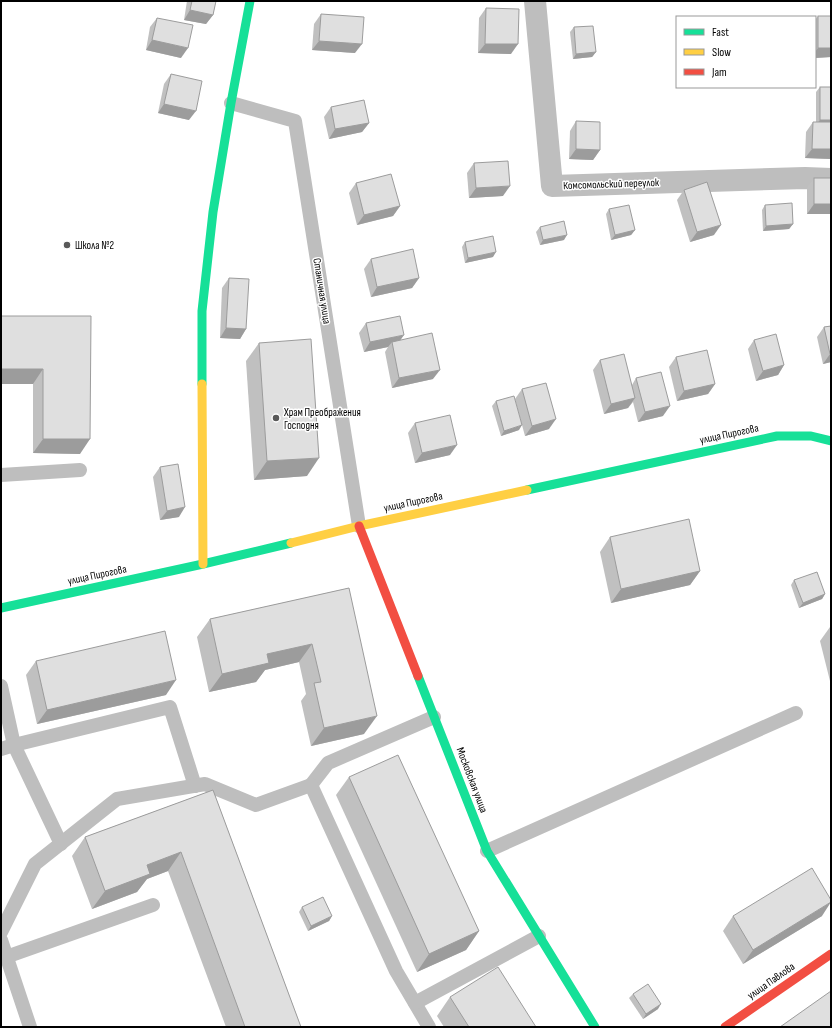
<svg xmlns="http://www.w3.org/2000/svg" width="832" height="1028" font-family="'Sofia Sans Condensed',sans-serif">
<rect width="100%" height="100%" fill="#fff"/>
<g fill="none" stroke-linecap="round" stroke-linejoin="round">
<g stroke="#bebebe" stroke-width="14">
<path d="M231,103L295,121L359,526"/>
<path d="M1,475L80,470"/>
<path d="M1,686L14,745L61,844"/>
<path d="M1,749L14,745L170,707L195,786"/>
<path d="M311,785L328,763L434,717"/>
<path d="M487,851L796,713"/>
<path d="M1,932L35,864L117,799L205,784L256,805L311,785L396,971L429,1027"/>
<path d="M1,940L30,1027"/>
<path d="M6,957L153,905"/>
<path d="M415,1003L539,936"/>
</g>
<path stroke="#bebebe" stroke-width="22" d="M535,1L552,186L805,178L831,179"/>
<g stroke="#16e098" stroke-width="9">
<path d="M202,384V311L213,212L231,103L250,1"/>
<path d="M527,490L777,436H811L831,441"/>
<path d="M1,608L203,564L291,543"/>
<path d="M418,676L487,851L595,1027"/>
</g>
<g stroke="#ffcf43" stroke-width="9">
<path d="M202,384L203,564"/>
<path d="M291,543L359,526L527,490"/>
</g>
<g stroke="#f24e42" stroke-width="9">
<path d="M359,526L418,676"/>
<path d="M725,1027L831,954"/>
</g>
</g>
<g fill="#c0c0c0">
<path d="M187,1H216L213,15L206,24L184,20Z"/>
<path d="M486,8L511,54L478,53L479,18Z"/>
<path d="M321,14L355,53L312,50L314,24Z"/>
<path d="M818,16L831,57L815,58V20Z"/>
<path d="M157,18L181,58L146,50L150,27Z"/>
<path d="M574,27L596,52L592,57L573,59L570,32Z"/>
<path d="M171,74L189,120L158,113L164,84Z"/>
<path d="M820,87H831V159L805,158L806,132L813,122H816V92Z"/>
<path d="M331,107L369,123L362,132L329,139L324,117Z"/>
<path d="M576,121L600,150L593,160L569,159L570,131Z"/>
<path d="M474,163L503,196L469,198L467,173Z"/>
<path d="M814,178L831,214H807V188Z"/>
<path d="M356,183L400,206L393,216L357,225L349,193Z"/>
<path d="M684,190L714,235L690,242L677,200Z"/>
<path d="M765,205L793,224L789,229L763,231L762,210Z"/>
<path d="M609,209L635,230L631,235L611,240L606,214Z"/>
<path d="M540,227L564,240L540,245L536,232Z"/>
<path d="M465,242L493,257L465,263L462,247Z"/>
<path d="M371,259L419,278L412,288L371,297L364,269Z"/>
<path d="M229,278L246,329L240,339L220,338L222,288Z"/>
<path d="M91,316L80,454L33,453V384H1Z"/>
<path d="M366,323L401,340L433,379L392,388L385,352L388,347L364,352L359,333Z"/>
<path d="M831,326V362L823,364L817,337L824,327Z"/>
<path d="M754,340L784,365L778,375L756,381L748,349Z"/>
<path d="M259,343L307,476L254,480L246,361Z"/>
<path d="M676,357L715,384L708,394L677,401L669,367Z"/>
<path d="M600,360L632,385L636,378L663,416L638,422L633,402L628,408L604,414L593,370Z"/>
<path d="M522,389L549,429L525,436L515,399Z"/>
<path d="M496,401L519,430L501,436L492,406Z"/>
<path d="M415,423L450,455L415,463L408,433Z"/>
<path d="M160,467L179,517L160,520L153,477Z"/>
<path d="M610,537L700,571L690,585L611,603L600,552Z"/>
<path d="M794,580L825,594L822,599L799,608L791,585Z"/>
<path d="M349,588L364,734L311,746L301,701L306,694L299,662L265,670L256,682L209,692L197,637L210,619Z"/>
<path d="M830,627H831V685L820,641Z"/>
<path d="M36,661L166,695L37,724L26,675Z"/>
<path d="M349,777L479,931L466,950L417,972L336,795Z"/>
<path d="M213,790L301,1027H226L168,871L147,879L137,892L92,909L72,856L85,837Z"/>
<path d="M302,907L332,916L329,921L308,931L299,912Z"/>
<path d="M733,916H822L743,964L723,931Z"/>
<path d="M633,994L658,1009L643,1019L629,998Z"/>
<path d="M450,997L536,1027H444L437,1016Z"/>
</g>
<g fill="#9c9c9c">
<path d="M190,10L213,15L206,24L184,20Z"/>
<path d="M152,40L188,48L181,58L146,50Z"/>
<path d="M319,41L362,44L355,53L312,50Z"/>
<path d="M485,44H518L511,54L478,53Z"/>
<path d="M818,48H831V57L815,58V52Z"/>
<path d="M596,52L592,57L573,59L576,54Z"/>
<path d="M164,104L196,111L189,120L158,113Z"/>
<path d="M820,120H831V125H816Z"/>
<path d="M369,123L362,132L329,139L335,129Z"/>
<path d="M576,149L600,150L593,160L569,159Z"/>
<path d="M812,149H831V159L805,158Z"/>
<path d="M510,186L503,196L469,198L476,188Z"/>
<path d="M814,204H831V214H807Z"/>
<path d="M400,206L393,216L357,225L364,215Z"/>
<path d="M793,224L789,229L763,231L766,226Z"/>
<path d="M721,225L714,235L690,242L697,232Z"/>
<path d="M635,230L631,235L611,240L615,235Z"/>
<path d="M567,235L564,240L540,245L543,240Z"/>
<path d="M496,252L493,257L465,263L468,258Z"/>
<path d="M419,278L412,288L371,297L377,287Z"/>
<path d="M226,328L246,329L240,339L220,338Z"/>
<path d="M404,335L397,345L392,342L388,347L364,352L370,342Z"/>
<path d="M830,354H831V362L823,364Z"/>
<path d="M784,365L778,375L756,381L763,371Z"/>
<path d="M1,369H43L33,384H1Z"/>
<path d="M440,370L433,379L392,388L399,378Z"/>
<path d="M715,384L708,394L677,401L684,391Z"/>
<path d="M635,398L628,408L604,414L611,404Z"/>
<path d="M670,406L663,416L638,422L645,412Z"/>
<path d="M556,419L549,429L525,436L532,426Z"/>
<path d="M522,425L519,430L501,436L504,431Z"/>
<path d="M43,439H90L80,454L33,453Z"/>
<path d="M457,445L450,455L415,463L422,453Z"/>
<path d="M319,458L307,476L254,480L267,461Z"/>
<path d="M185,507L179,517L160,520L167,511Z"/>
<path d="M700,571L690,585L611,603L621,589Z"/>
<path d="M825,594L822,599L799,608L803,603Z"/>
<path d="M312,644L299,662L265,670L256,682L209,692L222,674L267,654Z"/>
<path d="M176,680L166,695L37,724L47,710Z"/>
<path d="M377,716L364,734L311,746L324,728Z"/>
<path d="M181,852L168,871L147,879L137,892L92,909L105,891L147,865Z"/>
<path d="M831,902L822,916L743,964L753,950Z"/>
<path d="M332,916L329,921L308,931L311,926Z"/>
<path d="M479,931L466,950L417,972L429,954Z"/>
<path d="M661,1004L658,1009L643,1019L646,1014Z"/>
</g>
<g fill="#dfdfdf" stroke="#9c9c9c">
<path d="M192,1H216L213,15L190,10Z"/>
<path d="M486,8L519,9L518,44H485Z"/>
<path d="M321,14L364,17L362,44L319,41Z"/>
<rect x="818" y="16" width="13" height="32"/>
<path d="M157,18L193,25L188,48L152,40Z"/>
<path d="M593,26L596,52L576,54L574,27Z"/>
<path d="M171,74L202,81L196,111L164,104Z"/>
<rect x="820" y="87" width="11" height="33"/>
<path d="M364,100L369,123L335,129L331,107Z"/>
<path d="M576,121L600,122V150L576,149Z"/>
<path d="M813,122H831V149H812Z"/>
<path d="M508,161L510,186L476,188L474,163Z"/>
<path d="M391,174L400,206L364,215L356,183Z"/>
<rect x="814" y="178" width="17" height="26"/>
<path d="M707,182L721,225L697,232L684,190Z"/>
<path d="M792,203L793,224L766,226L765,205Z"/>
<path d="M629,205L635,230L615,235L609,209Z"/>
<path d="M564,221L567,235L543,240L540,227Z"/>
<path d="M493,236L496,252L468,258L465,242Z"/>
<path d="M413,249L419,278L377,287L371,259Z"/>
<path d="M229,278L249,279L246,329L226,328Z"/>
<path d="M1,316H91L90,439H43V369H1Z"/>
<path d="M400,316L404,335L370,342L366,323Z"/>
<path d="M831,326V354H830L824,327Z"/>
<path d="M432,333L440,370L399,378L392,342Z"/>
<path d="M776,334L784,365L763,371L754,340Z"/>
<path d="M311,339L319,458L267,461L259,343Z"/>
<path d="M707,350L715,384L684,391L676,357Z"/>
<path d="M624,354L635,398L611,404L600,360Z"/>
<path d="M661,372L670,406L645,412L636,378Z"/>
<path d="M546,383L556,419L532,426L522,389Z"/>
<path d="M514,396L522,425L504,431L496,401Z"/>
<path d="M450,415L457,445L422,453L415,423Z"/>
<path d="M178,464L185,507L167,511L160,467Z"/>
<path d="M689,519L700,571L621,589L610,537Z"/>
<path d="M817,572L825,594L803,603L794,580Z"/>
<path d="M349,588L377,716L324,728L314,683L321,682L312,644L267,654L269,663L222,674L210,619Z"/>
<path d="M165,631L176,680L47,710L36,661Z"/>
<path d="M398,755L479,931L429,954L349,777Z"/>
<path d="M213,790L301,1027H245L181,852L147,865L150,874L105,891L85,837Z"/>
<path d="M812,868L831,900V902L753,950L733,916Z"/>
<path d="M323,897L332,916L311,926L302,907Z"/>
<path d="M498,967L536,1027H469L450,997Z"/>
<path d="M648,984L661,1004L646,1014L633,994Z"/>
<path d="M831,991V1027H780Z"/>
</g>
<g fill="#595959" stroke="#fff" stroke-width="1.5">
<circle cx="67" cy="245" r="4"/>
<circle cx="276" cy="418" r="4"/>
</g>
<g text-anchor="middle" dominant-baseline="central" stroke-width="3" stroke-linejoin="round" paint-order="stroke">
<g font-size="11" fill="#000" stroke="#fff">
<text transform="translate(611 184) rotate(-2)">Комсомольский переулок</text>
<text transform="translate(322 291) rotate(81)">Станичная улица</text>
<text transform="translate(729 434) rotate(-12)">улица Пирогова</text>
<text transform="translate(413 502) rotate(-12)">улица Пирогова</text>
<text transform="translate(97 575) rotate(-12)">улица Пирогова</text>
<text transform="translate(472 780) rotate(69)">Московская улица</text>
<text transform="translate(771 981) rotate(-35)">улица Павлова</text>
</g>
<g font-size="11" fill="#000" stroke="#fff" text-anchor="start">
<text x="75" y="245">Школа №2</text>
<text x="284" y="412">Храм Преображения<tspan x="284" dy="13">Господня</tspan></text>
</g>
</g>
<rect width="832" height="1028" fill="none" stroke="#000000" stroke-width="4"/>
<rect x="676" y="16" width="140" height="72" fill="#ffffff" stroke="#999999"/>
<rect x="684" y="29" width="20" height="6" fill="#16e098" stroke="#999999"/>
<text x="712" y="36" font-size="12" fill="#000000">Fast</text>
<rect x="684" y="49" width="20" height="6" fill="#ffcf43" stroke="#999999"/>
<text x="712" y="56" font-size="12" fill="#000000">Slow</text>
<rect x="684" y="69" width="20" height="6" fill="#f24e42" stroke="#999999"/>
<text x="712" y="76" font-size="12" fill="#000000">Jam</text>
</svg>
